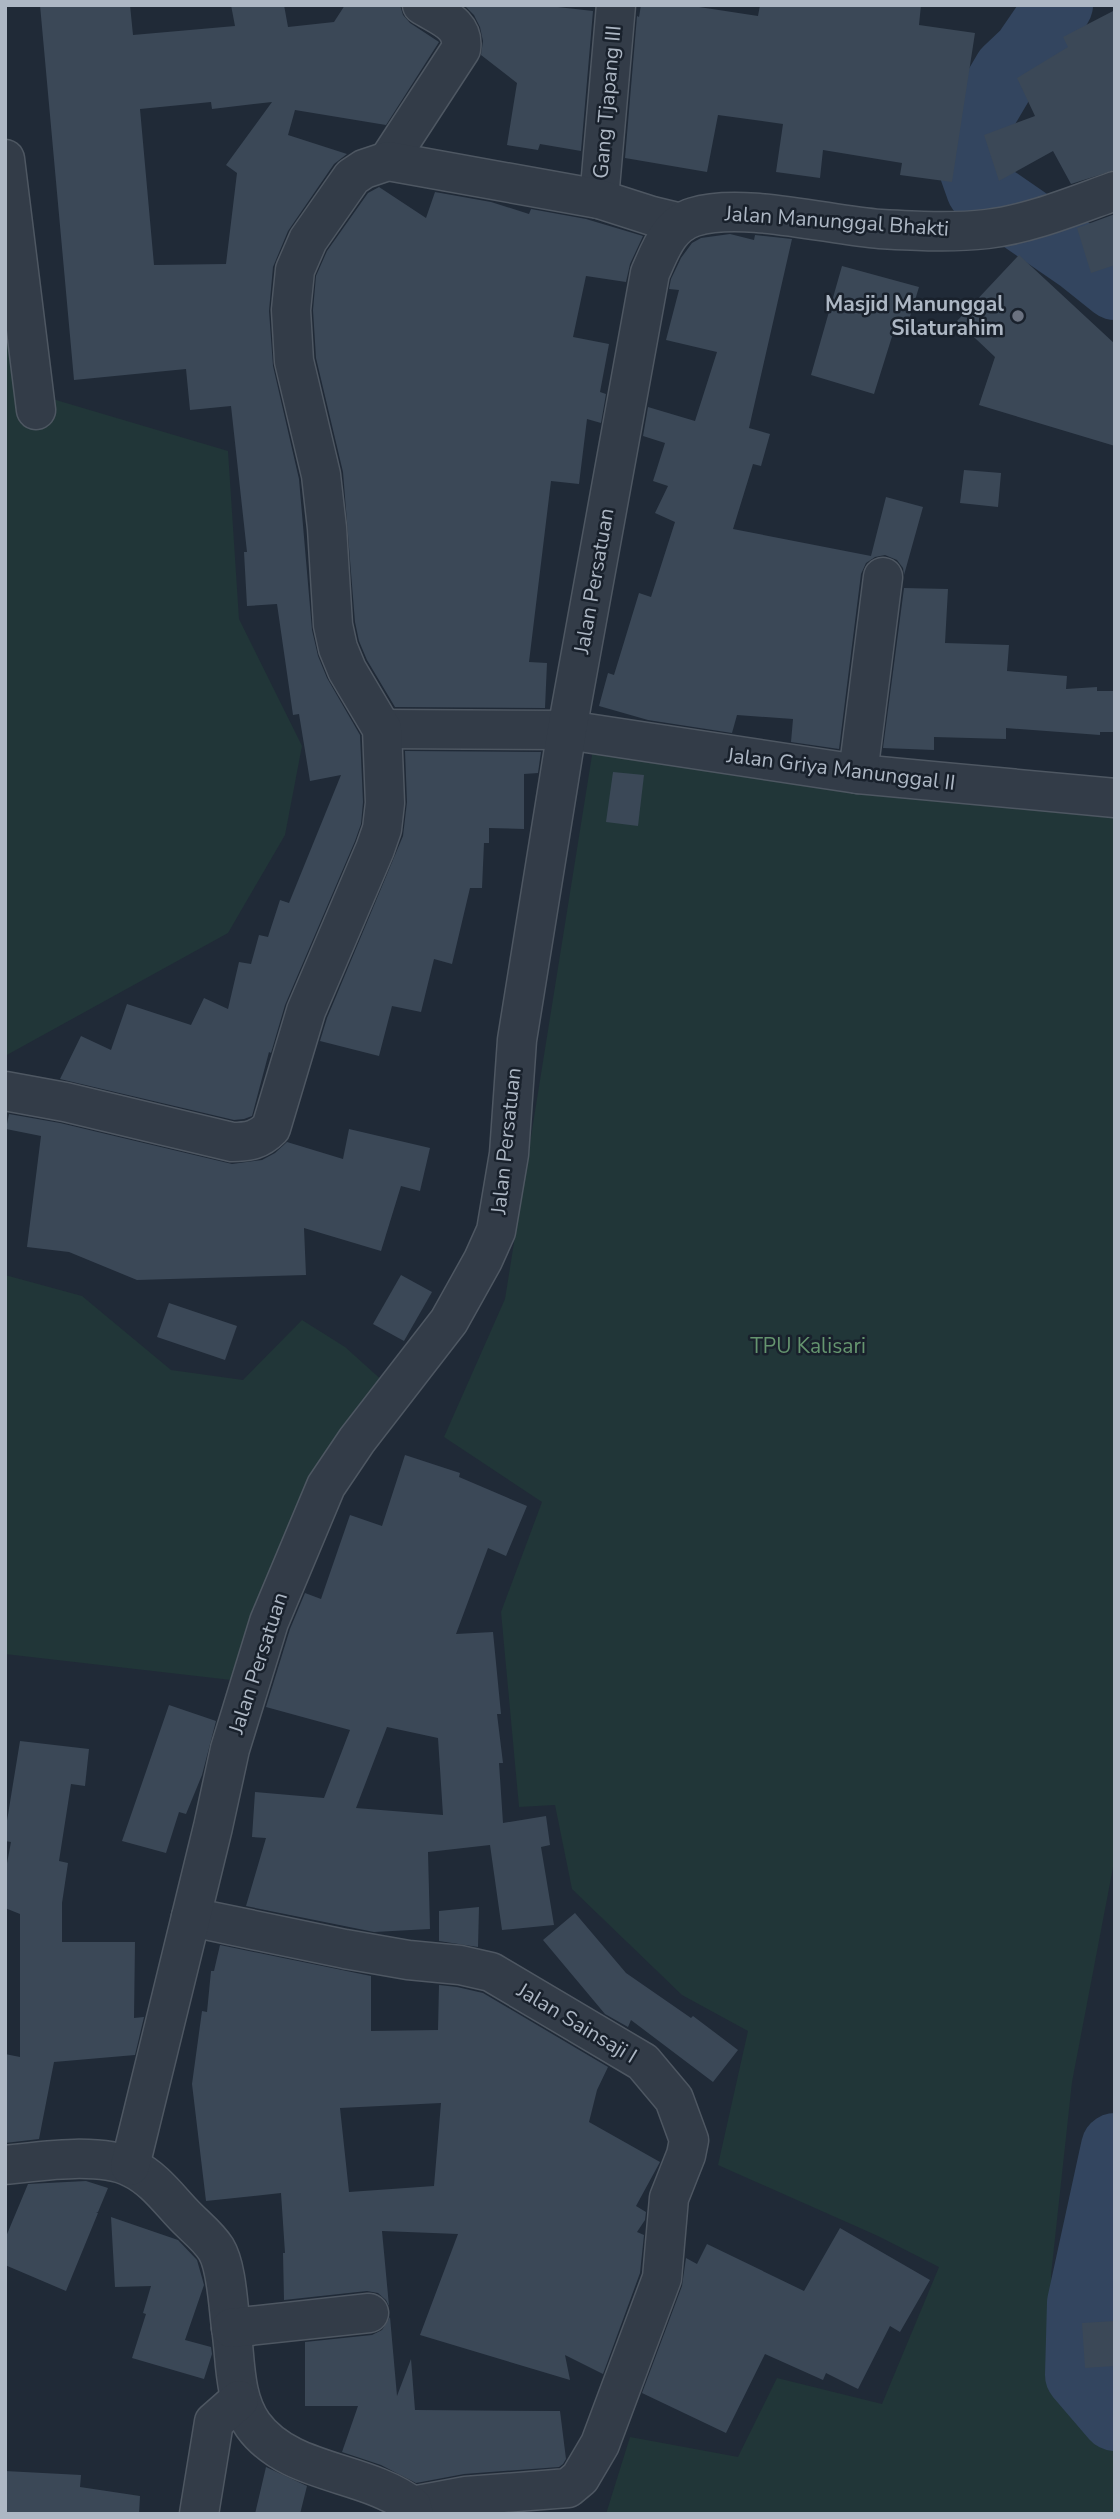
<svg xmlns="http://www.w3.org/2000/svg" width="1120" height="2519" font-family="'Nunito Sans',sans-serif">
<rect width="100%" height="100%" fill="#202a37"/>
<g fill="#213638">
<path d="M5,195L39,395L228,451L239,619L302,746L285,835L228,933L5,1056Z"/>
<path d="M593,749L1115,813V1857L1072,2082L1051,2275V2384L1115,2433V2514H606L630,2437L738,2457L777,2378L882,2404L939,2267L878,2236L718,2165L748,2031L682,1995L572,1889L555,1805L519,1807L501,1612L542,1502L444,1437L505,1299Z"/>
<path d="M5,1275L82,1296L171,1370L243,1380L302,1320L345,1347L385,1383L240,1681L5,1654Z"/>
</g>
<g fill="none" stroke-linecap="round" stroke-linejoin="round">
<g stroke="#33455f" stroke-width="68">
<path d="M1059,5L1026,53L1007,71L977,122L968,155L980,189L1080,258L1115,286"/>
<path d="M1115,2147L1081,2303L1079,2375L1115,2417"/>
</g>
</g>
<g fill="#3b4857" fill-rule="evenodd">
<path d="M40,5H130L133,35L235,26L231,5H284L288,27L334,22L345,5H400L403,15L410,23L439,42L386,125L295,110L288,135L347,154L334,164L288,231L273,267L269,311L273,366L299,479L312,630L318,656L327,678L360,735L363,802L361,824L355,841L285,1005L271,1053L269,1052L252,1116L244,1119L234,1120L60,1079L81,1036L111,1050L127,1004L191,1025L204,998L228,1009L239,962L251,964L259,935L268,937L280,900L289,903L341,775L310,781L299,714L293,715L277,604L247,606L244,552H247L231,406L190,410L186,369L74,380ZM211,102L212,109L272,102L226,165L237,173L226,264L154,265L140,109Z"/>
<path d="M464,5H540L593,11L581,151L540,144L538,150L507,145L517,83L481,55L483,41L480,27L474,15Z"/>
<path d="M641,5H686L758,16L760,5H921L919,25L975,33L952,182L900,175L902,163L823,150L820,178L776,172L783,124L718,115L707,172L625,158L637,16L639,17Z"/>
<path d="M1115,10V170L1071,184L1053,151L999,181L984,135L1035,116L1017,78L1068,47L1063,37Z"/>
<path d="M379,187L426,218L435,192L491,202L529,214L531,209L586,219L643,236L630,264L626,282L586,276L573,337L609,344L600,392L606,394L601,423L587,419L579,484L551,481L529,662L547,663L545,708L395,707L367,660L359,641L355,622L343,472L316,358L313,310L316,276L327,251L368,193Z"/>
<path d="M1115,214V265L1091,273L1077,228Z"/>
<path d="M730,234L754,240L755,235L792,239L749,428L770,434L761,466L753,464L733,529L871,556L886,497L923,507L904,575L903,568L897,560L885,555L875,557L866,563L861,574L839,749L791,742L793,719L737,715L732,733L648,720L599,706L608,673L614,675L639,593L651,597L675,522L655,513L668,486L653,481L665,443L643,436L648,407L695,421L717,352L666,340L679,290L669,289L671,279L681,258L692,243L701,238Z"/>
<path d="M1019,255L1115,344V446L979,405L995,357L957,321Z"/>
<path d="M842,266L919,287L906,330L895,327L874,394L811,375Z"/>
<path d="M964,470L1001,473L998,507L960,503Z"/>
<path d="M904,588L948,589L945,643L1009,645L1007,671L1067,676L1066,689L1097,687V691H1115V732H1100V735L1006,728V739L934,737V750L883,748Z"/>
<path d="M405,751L541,752L538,773L524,774V829L489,828V843H484L482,888H470L452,964L434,959L421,1012L392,1006L379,1056L320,1041L327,1018L403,836L407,802Z"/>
<path d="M613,772L644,775L638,826L606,822Z"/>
<path d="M9,1114L60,1123L232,1164L262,1160L275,1153L287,1142L343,1159L349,1129L430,1148L420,1191L401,1186L381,1251L304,1228L306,1275L137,1280L69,1252L27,1247L41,1136L6,1129Z"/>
<path d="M401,1275L432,1292L404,1341L373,1324Z"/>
<path d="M169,1303L237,1326L225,1360L157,1337Z"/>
<path d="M405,1455L460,1473L459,1477L527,1506L506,1556L488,1548L456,1634L493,1632L501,1714H497L503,1763H499L503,1823L546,1816L550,1845L541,1847L554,1925L502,1930L490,1845L428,1852L430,1929L374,1932L246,1906L266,1838L252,1837L255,1792L324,1798L350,1730L266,1707L290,1629L305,1593L321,1599L350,1515L382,1526ZM387,1727L438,1738L443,1815L356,1808Z"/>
<path d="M169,1705L216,1721L202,1775L186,1814L179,1812L166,1853L122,1841Z"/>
<path d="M20,1741L89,1749L85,1786L71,1784L59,1861L68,1863L62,1903V1942H135L134,2018L144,2017L135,2055L54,2062L39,2139L5,2143V2054L20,2057V1914L5,1908V1874L11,1842L5,1841V1833Z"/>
<path d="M479,1907L478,1947L439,1941V1911Z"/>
<path d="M575,1913L626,1973L691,2018L693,2016L738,2050L713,2082L631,2020L628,2027L605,2014L543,1940Z"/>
<path d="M220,1945L371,1976V2031L438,2030L439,1985L457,1987L483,1993L608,2067L597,2090L589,2122L660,2162L636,2206L646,2212L645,2220L637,2232L644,2235L640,2273L603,2374L565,2355L570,2380L420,2335L458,2234L382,2231L389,2306L386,2300L378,2293L367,2291L284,2300L283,2253H285L281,2193L206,2201L192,2084L202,2011L207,2012L211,1971H214ZM441,2103L434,2186L349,2192L340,2108Z"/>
<path d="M86,2181L108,2188L98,2212H96L98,2213L66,2291L5,2265V2239L28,2184Z"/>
<path d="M111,2217L178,2240L197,2260L204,2285L185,2340L211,2347L212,2354L204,2379L132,2358L146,2314L143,2313L151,2286L115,2287Z"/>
<path d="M840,2228L930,2280L900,2332L890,2326L858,2389L826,2373L823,2380L765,2354L726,2433L642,2393L682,2286L686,2258L697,2264L707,2244L804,2291Z"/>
<path d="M390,2317L397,2396L411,2359L415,2410L560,2411L566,2459L563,2464L559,2467L464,2474L416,2483L381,2465L342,2452L358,2406H305V2342L372,2335L382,2330Z"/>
<path d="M1115,2321V2366L1085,2368L1082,2323Z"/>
<path d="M266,2467L307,2486L300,2514H255Z"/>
<path d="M5,2471L81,2475L80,2487L140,2496L139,2514H5Z"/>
</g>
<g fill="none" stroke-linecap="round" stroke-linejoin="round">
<defs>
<g id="minor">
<path d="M5,159L36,410"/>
<path d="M388,161L461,49C465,24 441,17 422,5"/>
<path d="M599,199L616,5"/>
<path d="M382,729L567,730L858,774L1115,798"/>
<path d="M858,774L883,577"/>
<path d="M5,1091L65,1102L232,1142C249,1142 259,1140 271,1128L306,1011L375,849L382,829L385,803L382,729L347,670L338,648L333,625L327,528L321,475L294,361L291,310L295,270L308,240L352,177L364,169L388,161L599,199L652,216L681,223"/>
<path d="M191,1917L345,1949L408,1960L460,1965L491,1972L643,2062L674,2099L689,2140L686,2155L669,2198L662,2278L600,2444L580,2478L568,2488L466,2496L412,2506"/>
<path d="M5,2165C39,2161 101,2152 132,2168C153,2178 167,2197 183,2214C193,2225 208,2236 216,2249C227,2267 228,2306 231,2327C236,2360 233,2397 253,2425C289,2475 365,2470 412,2506L414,2514"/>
<path d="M130,2166L213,1827L230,1749L269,1622L326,1486L357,1440L449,1321L483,1260L496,1231L509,1154L517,1040L567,730L650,273C660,251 668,225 694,217C742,202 828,225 880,229C915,231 952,233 987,229C1030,224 1073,206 1115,191"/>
<path d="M231,2328L369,2313"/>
<path d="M199,2514L214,2422L239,2400"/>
</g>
</defs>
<use href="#minor" stroke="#4e5762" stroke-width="41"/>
<use href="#minor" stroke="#333c48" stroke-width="38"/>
</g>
<circle fill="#6b7280" stroke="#19212c" stroke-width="2.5" cx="1018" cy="316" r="7"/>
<g text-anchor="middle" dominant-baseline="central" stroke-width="5" stroke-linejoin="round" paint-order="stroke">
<g font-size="21" fill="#adb7c4" stroke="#19212c">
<text transform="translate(607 102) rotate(-85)">Gang Tjapang III</text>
<text transform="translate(837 221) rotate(4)">Jalan Manunggal Bhakti</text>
<text transform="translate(594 581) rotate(-80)">Jalan Persatuan</text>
<text transform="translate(841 769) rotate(7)">Jalan Griya Manunggal II</text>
<text transform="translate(506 1141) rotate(-84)">Jalan Persatuan</text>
<text transform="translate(258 1663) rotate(-72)">Jalan Persatuan</text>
<text transform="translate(577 2023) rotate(31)">Jalan Sainsaji I</text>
</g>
<g font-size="21" font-weight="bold" fill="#adb7c4" stroke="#19212c" text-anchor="end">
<text x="1004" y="304">Masjid Manunggal<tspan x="1004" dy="24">Silaturahim</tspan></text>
</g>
<g font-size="21" fill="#65956f" stroke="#19212c">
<text x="808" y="1346">TPU Kalisari</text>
</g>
</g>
<rect width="1120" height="2519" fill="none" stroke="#adb7c4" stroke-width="14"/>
</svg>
